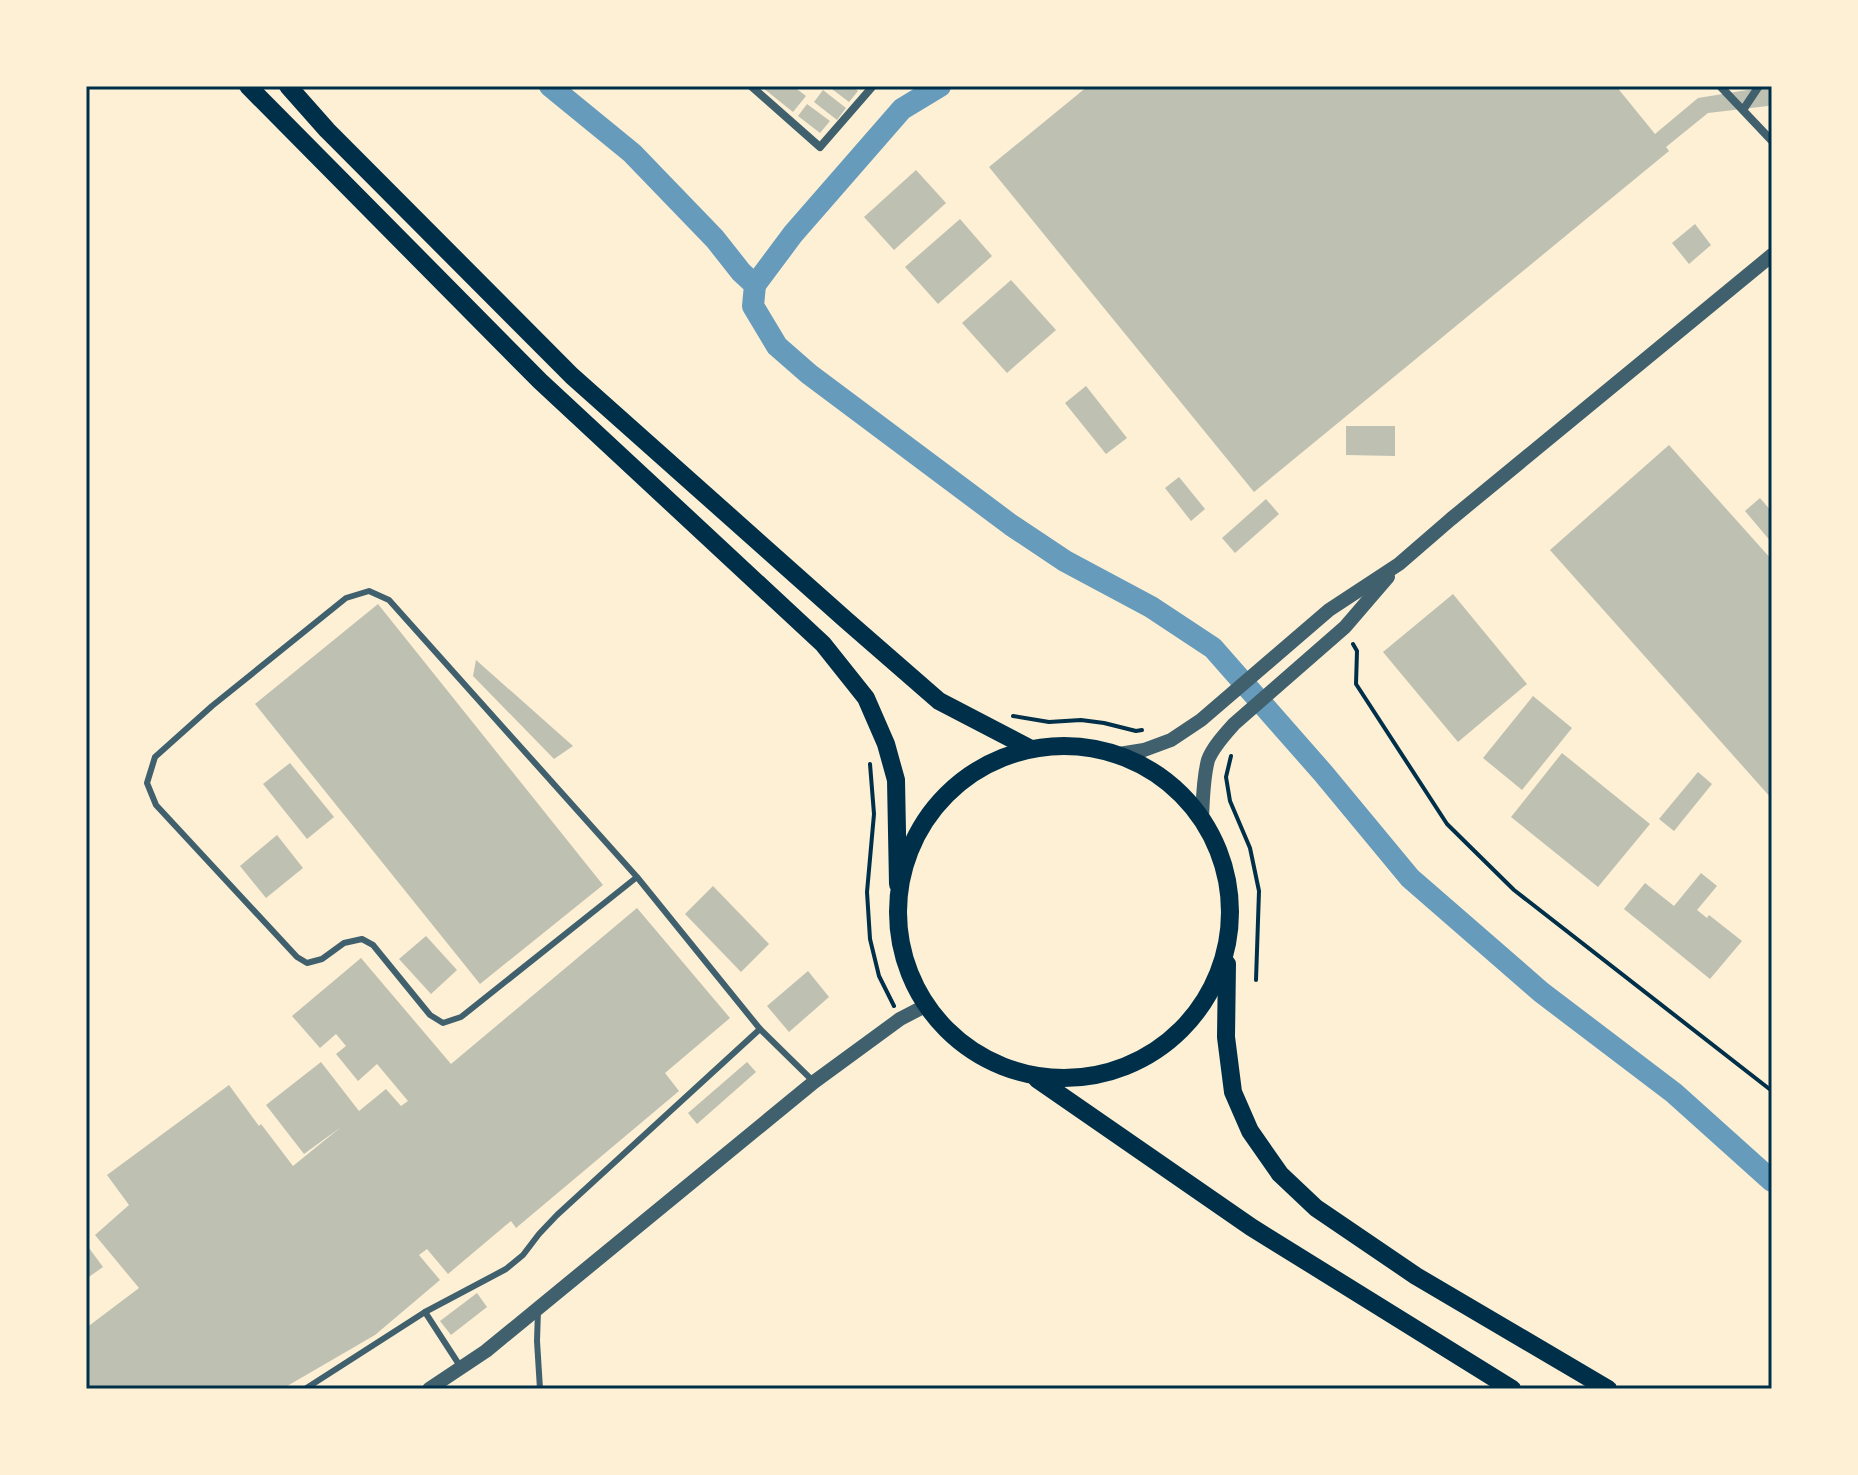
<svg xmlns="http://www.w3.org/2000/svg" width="1858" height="1475" font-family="Jost,sans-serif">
<rect width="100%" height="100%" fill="#fdf0d5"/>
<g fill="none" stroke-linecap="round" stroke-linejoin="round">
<g stroke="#669bbc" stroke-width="22">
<path d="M550,86L632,153L715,239L741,272L755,285L753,306L777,346L809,374L1011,525L1065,561L1151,607L1213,648L1323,773L1410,878L1541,992L1674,1093L1772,1181"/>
<path d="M755,285L793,234L902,109L940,86"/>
</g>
</g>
<g fill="#bec0b2">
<path d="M765,86H793L806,96L793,112L763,88Z"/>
<path d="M828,86H852L858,91L849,102Z"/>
<path d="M1088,86H1616L1655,134L1698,98L1772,86V103L1768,106L1708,113L1666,147L1669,151L1254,492L989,167Z"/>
<path d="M823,90L846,108L837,120L814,102Z"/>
<path d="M807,104L830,121L820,133L798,116Z"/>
<path d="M916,170L946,203L894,250L864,217Z"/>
<path d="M960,219L992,256L938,304L905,267Z"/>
<path d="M1695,224L1711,245L1689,264L1672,243Z"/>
<path d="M1011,280L1056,330L1007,373L962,323Z"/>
<path d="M1086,386L1127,438L1106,454L1065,403Z"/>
<path d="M1346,426H1395V456L1346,455Z"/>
<path d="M1669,445L1772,560V799L1550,550Z"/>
<path d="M1179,477L1205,509L1191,521L1165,488Z"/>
<path d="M1760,498L1772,512V543L1745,511Z"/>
<path d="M1266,499L1279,514L1235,553L1222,538Z"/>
<path d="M1453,594L1527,684L1458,742L1383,652Z"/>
<path d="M378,604L603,885L480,984L255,704Z"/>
<path d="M476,660L573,746L554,759L473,676Z"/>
<path d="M1533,696L1572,728L1522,790L1483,758Z"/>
<path d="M1562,753L1650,824L1598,887L1511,817Z"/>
<path d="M290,763L334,817L307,839L263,784Z"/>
<path d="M1698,772L1712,784L1674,831L1659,819Z"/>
<path d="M277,835L303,868L266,898L240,866Z"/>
<path d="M1701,873L1717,886L1697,910L1707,918L1709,915L1742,941L1710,979L1624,909L1645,883L1674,906Z"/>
<path d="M713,886L769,944L741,972L685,914Z"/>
<path d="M637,908L730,1018L665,1073L679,1091L516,1228L511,1221L448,1274L427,1249L419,1255L440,1280L375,1335L282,1389H86V1328L139,1288L95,1235L129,1205L107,1175L229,1085L259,1126L261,1124L293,1166L341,1127L304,1154L266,1105L321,1062L359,1111L386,1089L401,1106L408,1101L377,1064L358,1081L336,1054L346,1046L336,1034L320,1048L292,1016L361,958L451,1064Z"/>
<path d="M426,936L457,970L431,994L399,959Z"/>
<path d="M808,971L829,997L789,1032L767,1006Z"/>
<path d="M747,1062L756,1072L697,1124L688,1113Z"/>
<path d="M86,1244L103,1267L86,1279Z"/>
<path d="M477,1293L487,1307L451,1335L440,1321Z"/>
</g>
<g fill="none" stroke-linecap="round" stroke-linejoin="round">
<g stroke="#003049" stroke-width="4">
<path d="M1353,644L1357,651L1356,684L1447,824L1514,890L1772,1091"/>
<path d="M1013,716L1049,722L1081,720L1104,723L1136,731L1142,730"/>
<path d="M1231,756L1226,777L1230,801L1250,848L1259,891L1256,980"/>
<path d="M870,764L874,814L867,892L870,939L879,976L894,1006"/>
</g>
<g stroke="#3f606c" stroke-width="6">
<path d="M637,877L389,600L369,591L346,598L212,706L155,757L147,783L156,805L297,957L307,963L322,959L344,943L362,939L373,945L430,1015L443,1023L461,1017L637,877L760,1029"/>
<path d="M538,1310L537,1341L540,1389"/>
<path d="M425,1312L460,1366"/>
<path d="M305,1389L425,1312L506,1269L523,1255L539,1234L557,1215L760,1029L814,1082"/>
</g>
<g stroke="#3f606c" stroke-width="8">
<path d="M751,86L820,147L873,86"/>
<path d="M1720,86L1772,141"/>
<path d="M1743,110L1759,86"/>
</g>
<g stroke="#3f606c" stroke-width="14">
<path d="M1119,754L1144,750L1171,740L1201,720L1329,610L1399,564L1451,519L1772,255"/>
<path d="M1202,818C1203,799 1203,779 1208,760C1213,747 1225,734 1234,724L1345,627L1388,577"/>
<path d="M429,1389L486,1351L814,1082L900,1019L927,1005"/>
</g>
<g stroke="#003049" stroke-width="18">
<path d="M248,86L540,381L823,644L866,698L886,744L896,780L898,884"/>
<path d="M288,86L327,130L572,376L846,620L939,701L1031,749"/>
<circle cx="1064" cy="912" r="166"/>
<path d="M1227,964L1226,1037L1233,1092L1250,1131L1280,1174L1316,1208L1416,1276L1608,1389"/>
<path d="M1037,1079L1251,1227L1512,1389"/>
</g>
</g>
<rect width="1858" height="1475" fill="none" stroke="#fdf0d5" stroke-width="176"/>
<rect x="88" y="88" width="1682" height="1299" fill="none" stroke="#003049" stroke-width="3"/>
</svg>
